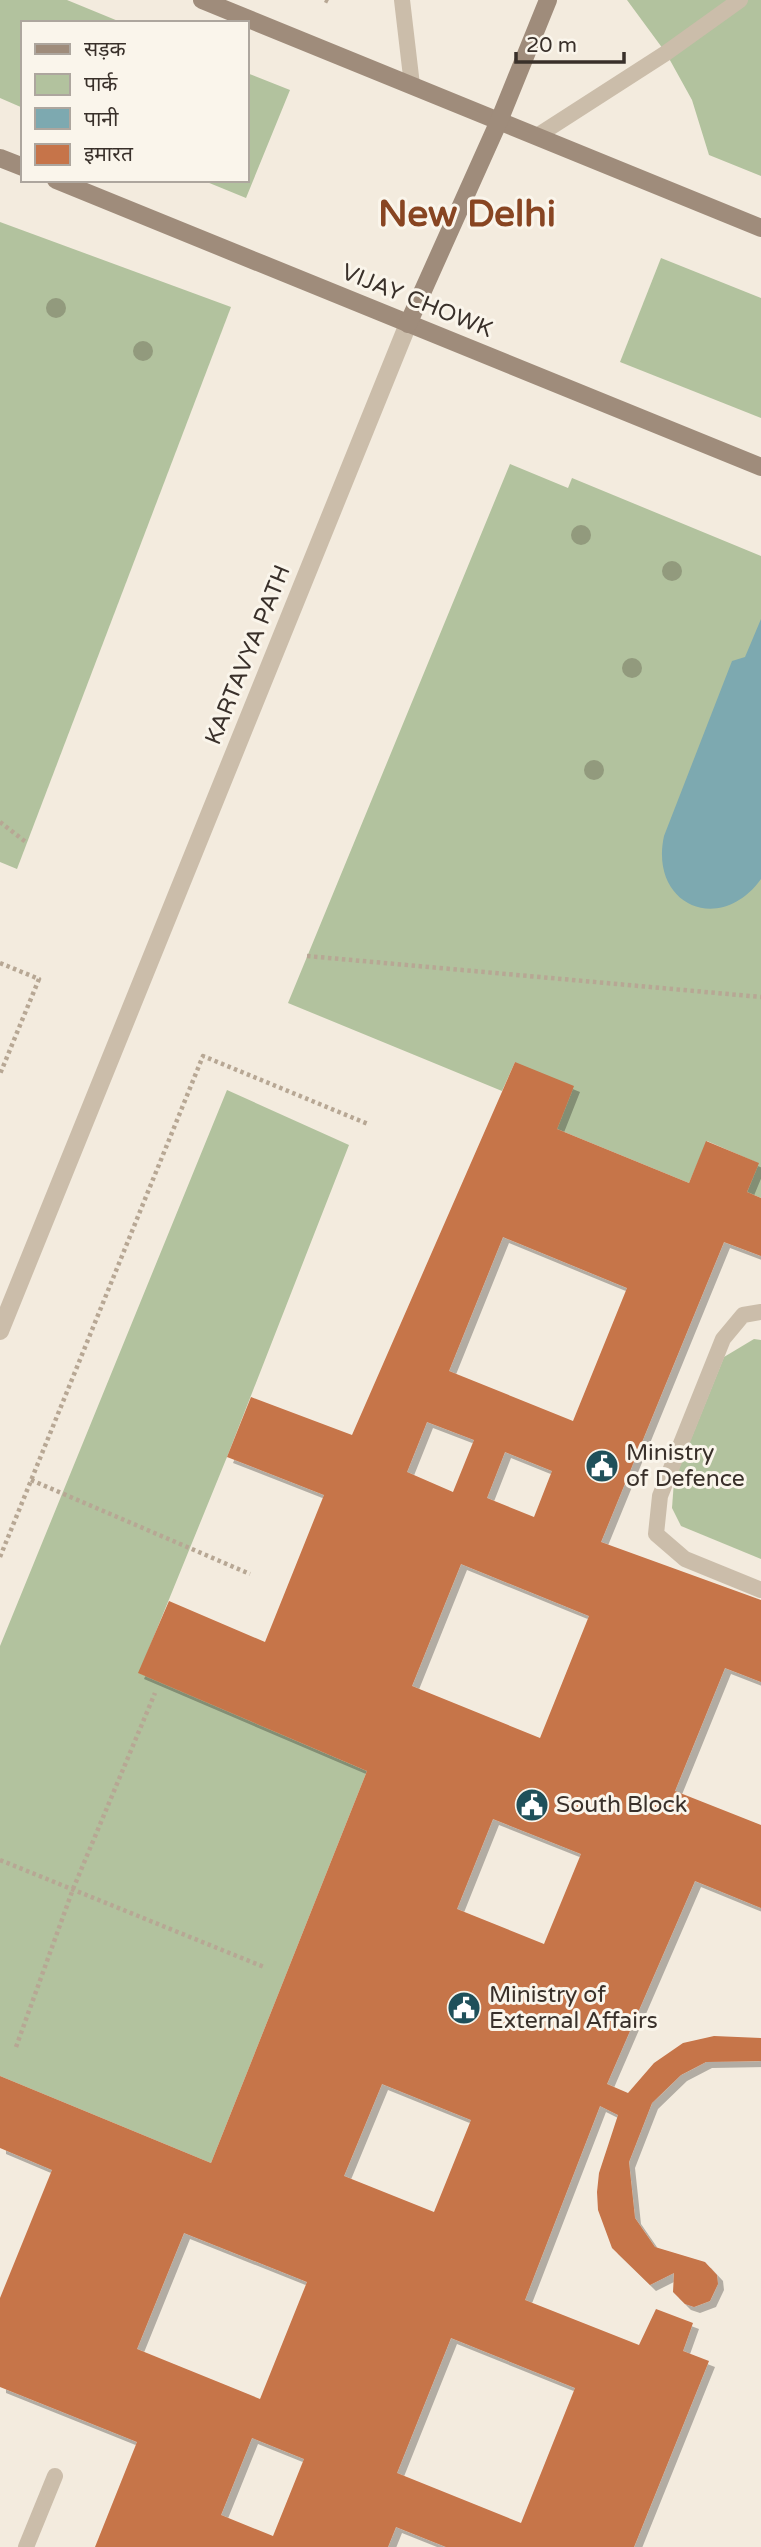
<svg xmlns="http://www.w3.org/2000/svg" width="761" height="2547" font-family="'Varela Round','Noto Sans Devanagari',sans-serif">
<defs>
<filter id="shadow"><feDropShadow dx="6" dy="6" stdDeviation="0" flood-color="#0004"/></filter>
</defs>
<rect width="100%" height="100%" fill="#f3ebde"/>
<g fill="#b2c29e">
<path d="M0,0H67L123,23H23V108L0,98Z"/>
<path d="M627,0H761V176L709,155L692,100L666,53Z"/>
<path d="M247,73L290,90L246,198L202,180H247Z"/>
<path d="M0,222L231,307L17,869L0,862Z"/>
<path d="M661,258L761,298V418L620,362Z"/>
<path d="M510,464L568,488L572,478L761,556V1198L747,1192L758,1163L707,1141L689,1183L557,1129L515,1062L502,1091L288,1003Z"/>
<path d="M227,1090L349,1145L227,1457L139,1673L367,1771L211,2163L0,2076V1646Z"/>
<path d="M754,1339L761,1340V1559L681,1526L672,1508L674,1481L724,1357Z"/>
</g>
<path fill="#7da9b0" d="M761,619V879C720,936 649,905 664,836L732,661L745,657Z"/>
<path fill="#c67449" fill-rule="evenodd" filter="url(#shadow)" d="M515,1062L574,1086L557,1129L689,1183L706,1141L759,1163L747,1192L761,1198V1256L724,1242L601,1542L761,1600V1682L725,1668L675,1791L761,1825V1908L695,1881L607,2084L628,2093L654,2063L683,2043L714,2036L761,2038V2061L706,2062L681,2075L652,2103L629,2162L635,2218L655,2247L705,2262L717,2275L718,2284L710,2301L694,2307L685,2304L673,2292L674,2273L650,2285L612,2248L598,2210L597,2192L599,2173L618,2115L600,2106L525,2300L639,2345L656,2309L693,2323L683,2351L709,2361L634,2547H446L396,2527L388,2547H95L137,2442L0,2387V2298L52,2170L0,2148V2076L211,2163L367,1771L138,1673L169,1601L265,1642L324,1495L227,1457L251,1397L352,1435ZM503,1237L627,1288L573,1421L449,1371ZM427,1422L474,1440L453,1492L407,1472ZM505,1452L552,1471L534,1517L487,1498ZM461,1564L589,1616L540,1738L412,1686ZM493,1819L581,1854L544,1944L457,1909ZM382,2084L471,2120L434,2212L344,2176ZM184,2233L307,2282L260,2399L137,2349ZM451,2338L575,2388L521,2523L397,2473ZM252,2438L304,2459L273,2536L221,2515Z"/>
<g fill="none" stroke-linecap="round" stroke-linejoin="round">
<g stroke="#b7a794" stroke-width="4.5" stroke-dasharray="3.5 3.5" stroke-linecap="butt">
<path d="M325,0L331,3"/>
<path d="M0,822L27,843"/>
<path d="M307,956L761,997"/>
<path d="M0,963L39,979L0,1074"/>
<path d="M31,1480L250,1574"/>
<path d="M0,1557L203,1056L368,1124"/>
<path d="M0,1860L264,1967"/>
<path d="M16,2047L73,1889L155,1693"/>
</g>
<g stroke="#cbbdaa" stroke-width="16">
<path d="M402,0L412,85"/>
<path d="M537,136L666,53L740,0"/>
<path d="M761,1312L743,1315L723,1339L660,1496L656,1534L685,1559L761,1590"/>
<path d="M26,2547L55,2476"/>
</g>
<path stroke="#cbbdaa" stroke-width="18" d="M0,1331L408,324"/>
<g stroke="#9f8c7b" stroke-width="18">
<path d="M202,0L761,228"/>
<path d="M0,158L23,167"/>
<path d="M56,180L761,467"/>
<path d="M408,324L499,121L548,0"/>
</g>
</g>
<g fill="#929a7d">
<circle cx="56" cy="308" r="10"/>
<circle cx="143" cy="351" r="10"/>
<circle cx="581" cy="535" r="10"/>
<circle cx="672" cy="571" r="10"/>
<circle cx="632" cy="668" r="10"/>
<circle cx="594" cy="770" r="10"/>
</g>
<defs>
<symbol id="civic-disc" viewBox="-11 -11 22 22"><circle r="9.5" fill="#1f505a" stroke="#faf5eb"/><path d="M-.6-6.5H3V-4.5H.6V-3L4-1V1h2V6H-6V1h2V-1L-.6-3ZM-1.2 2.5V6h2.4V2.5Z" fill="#fff"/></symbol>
</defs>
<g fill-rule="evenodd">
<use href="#civic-disc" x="583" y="1447" width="38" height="38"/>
<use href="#civic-disc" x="513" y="1786" width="38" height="38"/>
<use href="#civic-disc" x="445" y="1989" width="38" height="38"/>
</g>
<g text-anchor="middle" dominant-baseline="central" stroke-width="6" stroke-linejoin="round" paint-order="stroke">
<g font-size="23" fill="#39302a" stroke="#faf5eb">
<text transform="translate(417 301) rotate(22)">VIJAY CHOWK</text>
<text transform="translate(248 655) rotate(-68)">KARTAVYA PATH</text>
</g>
<g font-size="23" fill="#39302a" stroke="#faf5eb" text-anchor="start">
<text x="626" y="1453">Ministry<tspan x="626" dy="26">of Defence</tspan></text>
<text x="556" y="1805">South Block</text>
<text x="489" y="1995">Ministry of<tspan x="489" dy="26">External Affairs</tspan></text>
</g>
<g font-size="37" font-weight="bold" fill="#884522" stroke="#faf5eb">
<text x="467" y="214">New Delhi</text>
</g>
</g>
<rect x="21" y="21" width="228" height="161" fill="#faf5eb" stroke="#ada69e" stroke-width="2"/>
<rect x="35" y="44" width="35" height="10" fill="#9f8c7b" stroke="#ada69e" stroke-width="2"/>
<text x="84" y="56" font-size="21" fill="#39302a">सड़क</text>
<rect x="35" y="74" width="35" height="21" fill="#b2c29e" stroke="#ada69e" stroke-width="2"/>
<text x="84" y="91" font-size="21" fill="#39302a">पार्क</text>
<rect x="35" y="108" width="35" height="21" fill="#7da9b0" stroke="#ada69e" stroke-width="2"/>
<text x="84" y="126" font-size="21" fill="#39302a">पानी</text>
<rect x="35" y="144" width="35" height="21" fill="#c67449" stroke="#ada69e" stroke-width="2"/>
<text x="84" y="161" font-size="21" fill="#39302a">इमारत</text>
<path d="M516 52v10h108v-10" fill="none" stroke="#39302a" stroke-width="3.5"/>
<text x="526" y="52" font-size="21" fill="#39302a" stroke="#faf5eb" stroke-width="5" paint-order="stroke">20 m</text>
</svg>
